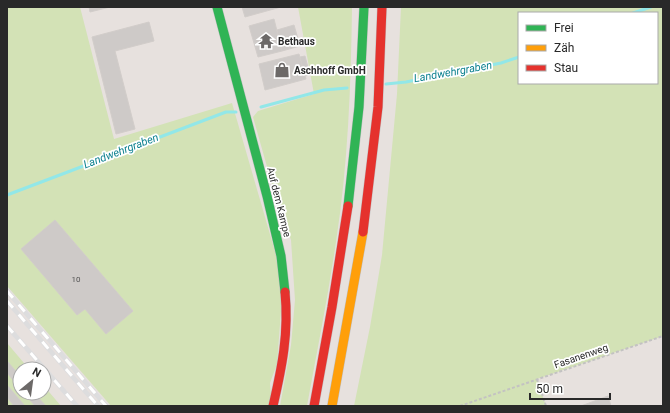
<svg xmlns="http://www.w3.org/2000/svg" width="670" height="413" font-family="Roboto,sans-serif">
<rect width="100%" height="100%" fill="#e7e1de"/>
<g fill="#d3e2b6" fill-rule="evenodd">
<path d="M7,7H80L114,139L232,103L276,255L282,298L277,364L270,383L271,398L269,406H111L7,286Z"/>
<path d="M298,7H352C351,85 348,165 336,242C328,297 317,351 307,406H280L291,345L295,300L291,240L275,195L253,117L258,111L314,94Z"/>
<path d="M401,7H663V336L537,379L546,406H354L370,327L382,255L397,94ZM519,13H657V83H519Z"/>
<path d="M7,343L29,369H20V393H44V386L61,406H7Z"/>
</g>
<g fill="none" stroke-linecap="round" stroke-linejoin="round">
<g stroke="#92e7e8" stroke-width="3">
<path d="M633,13L651,7"/>
<path d="M386,84L406,82L501,63L519,57"/>
<path d="M261,107L324,90L347,88"/>
<path d="M7,195L226,112H236"/>
</g>
</g>
<g fill="#cecac8" stroke="#d2cdca">
<path d="M89,7H110L90,12Z"/>
<path d="M242,7H281L245,17Z"/>
<path d="M274,19L282,51L258,57L249,26Z"/>
<path d="M149,22L154,41L115,51L135,129L116,134L92,37Z"/>
<path d="M294,25L300,46L282,51L277,30Z"/>
<path d="M299,54L306,79L265,90L259,64Z"/>
<path d="M305,56L310,75L305,76L300,57Z"/>
<path d="M55,220L133,311L106,334L85,309L77,315L21,249Z"/>
<path d="M7,361L20,376V388L7,373Z"/>
<path d="M7,385L25,406H14L7,397Z"/>
<path d="M24,393H34L46,406H35Z"/>
<path d="M608,396L611,406H581Z"/>
</g>
<g fill="none" stroke-linecap="round" stroke-linejoin="round">
<defs>
<g id="fast">
<path d="M217,7L267,196L281,256L285,292"/>
<path d="M348,206L359,107L364,7"/>
</g>
<path id="slow" d="M332,406L363,232"/>
<g id="jam">
<path d="M363,232L378,107L382,7"/>
<path d="M273,406C282,367 289,333 285,292"/>
<path d="M314,406L332,307L348,206"/>
</g>
</defs>
<use href="#fast" stroke="#c0bfc0" stroke-width="10"/>
<use href="#slow" stroke="#c0bfc0" stroke-width="10"/>
<use href="#jam" stroke="#c0bfc0" stroke-width="10"/>
<g stroke="#c3c2c2" stroke-width="2" stroke-dasharray="3 2" stroke-linecap="butt">
<path d="M537,379L546,406"/>
<path d="M460,406L663,336"/>
</g>
<use href="#fast" stroke="#30b455" stroke-width="9"/>
<use href="#slow" stroke="#ff9f0a" stroke-width="9"/>
<use href="#jam" stroke="#e5322d" stroke-width="9"/>
<defs>
<g id="rail">
<path d="M7,291L106,406"/>
<path d="M7,301L98,406"/>
<path d="M7,326L77,406"/>
</g>
</defs>
<use href="#rail" stroke="#ddddde" stroke-width="4.5"/>
<use href="#rail" stroke="#fff" stroke-width="3" stroke-dasharray="9" stroke-linecap="butt"/>
</g>
<defs>
<symbol id="temple-bare" viewBox="-9 -9 18 18"><path d="M0-6L5-2H3V0L6.5 2.5H4V6H1.5V3h-3V6H-4V2.5H-6.5L-3 0V-2H-5Z" fill="#6c6968" stroke="#fff" stroke-width="2.5" paint-order="stroke"/></symbol>
<symbol id="shop-bare" viewBox="-9 -9 18 18"><path d="M-5-2.5h2.3a2.7 3.5 0 0 1 5.4 0H5L5.5 6h-11ZM-1.5-2.5h3a1.5 2.3 0 0 0-3 0Z" fill="#6c6968" stroke="#fff" stroke-width="2.5" paint-order="stroke"/></symbol>
</defs>
<g fill-rule="evenodd">
<use href="#temple-bare" x="255" y="30" width="22" height="22"/>
<use href="#shop-bare" x="271" y="59" width="22" height="22"/>
</g>
<g text-anchor="middle" dominant-baseline="central" stroke-width="3.5" stroke-linejoin="round" paint-order="stroke">
<g font-size="8" fill="#535252">
<text x="76" y="279">10</text>
</g>
<g font-size="10" font-weight="bold" fill="#292929" stroke="#fff" text-anchor="start">
<text x="278" y="41">Bethaus</text>
<text x="294" y="70">Aschhoff GmbH</text>
</g>
<g font-size="10" fill="#292929" stroke="#fff">
<text transform="translate(279 202) rotate(76)">Auf dem Kampe</text>
<text transform="translate(581 356) rotate(-19)">Fasanenweg</text>
</g>
<g font-size="11" font-style="italic" fill="#0e8290" stroke="#fff">
<text transform="translate(453 72) rotate(-10)">Landwehrgraben</text>
<text transform="translate(121 151) rotate(-21)">Landwehrgraben</text>
</g>
</g>
<rect width="670" height="413" fill="none" stroke="#292929" stroke-width="16"/>
<rect x="518" y="12" width="140" height="72" fill="#ffffff" stroke="#a9a9a9"/>
<rect x="526" y="25" width="20" height="6" fill="#30b455" stroke="#a9a9a9"/>
<text x="554" y="32" font-size="12" fill="#292929">Frei</text>
<rect x="526" y="45" width="20" height="6" fill="#ff9f0a" stroke="#a9a9a9"/>
<text x="554" y="52" font-size="12" fill="#292929">Zäh</text>
<rect x="526" y="65" width="20" height="6" fill="#e5322d" stroke="#a9a9a9"/>
<text x="554" y="72" font-size="12" fill="#292929">Stau</text>
<g transform="translate(32 381) rotate(29)"><circle r="19" fill="#ffffff" stroke="#a9a9a9"/>
<path d="M0-3L7 15L0 10L-7 15Z" fill="#6c6968"/>
<text y="-6" font-size="11" font-weight="bold" text-anchor="middle" fill="#292929">N</text>
</g>
<path d="M530 393v6h80v-6" fill="none" stroke="#292929" stroke-width="2"/>
<text x="536" y="393" font-size="12" fill="#292929" stroke="#ffffff" stroke-width="3" paint-order="stroke">50 m</text>
</svg>
